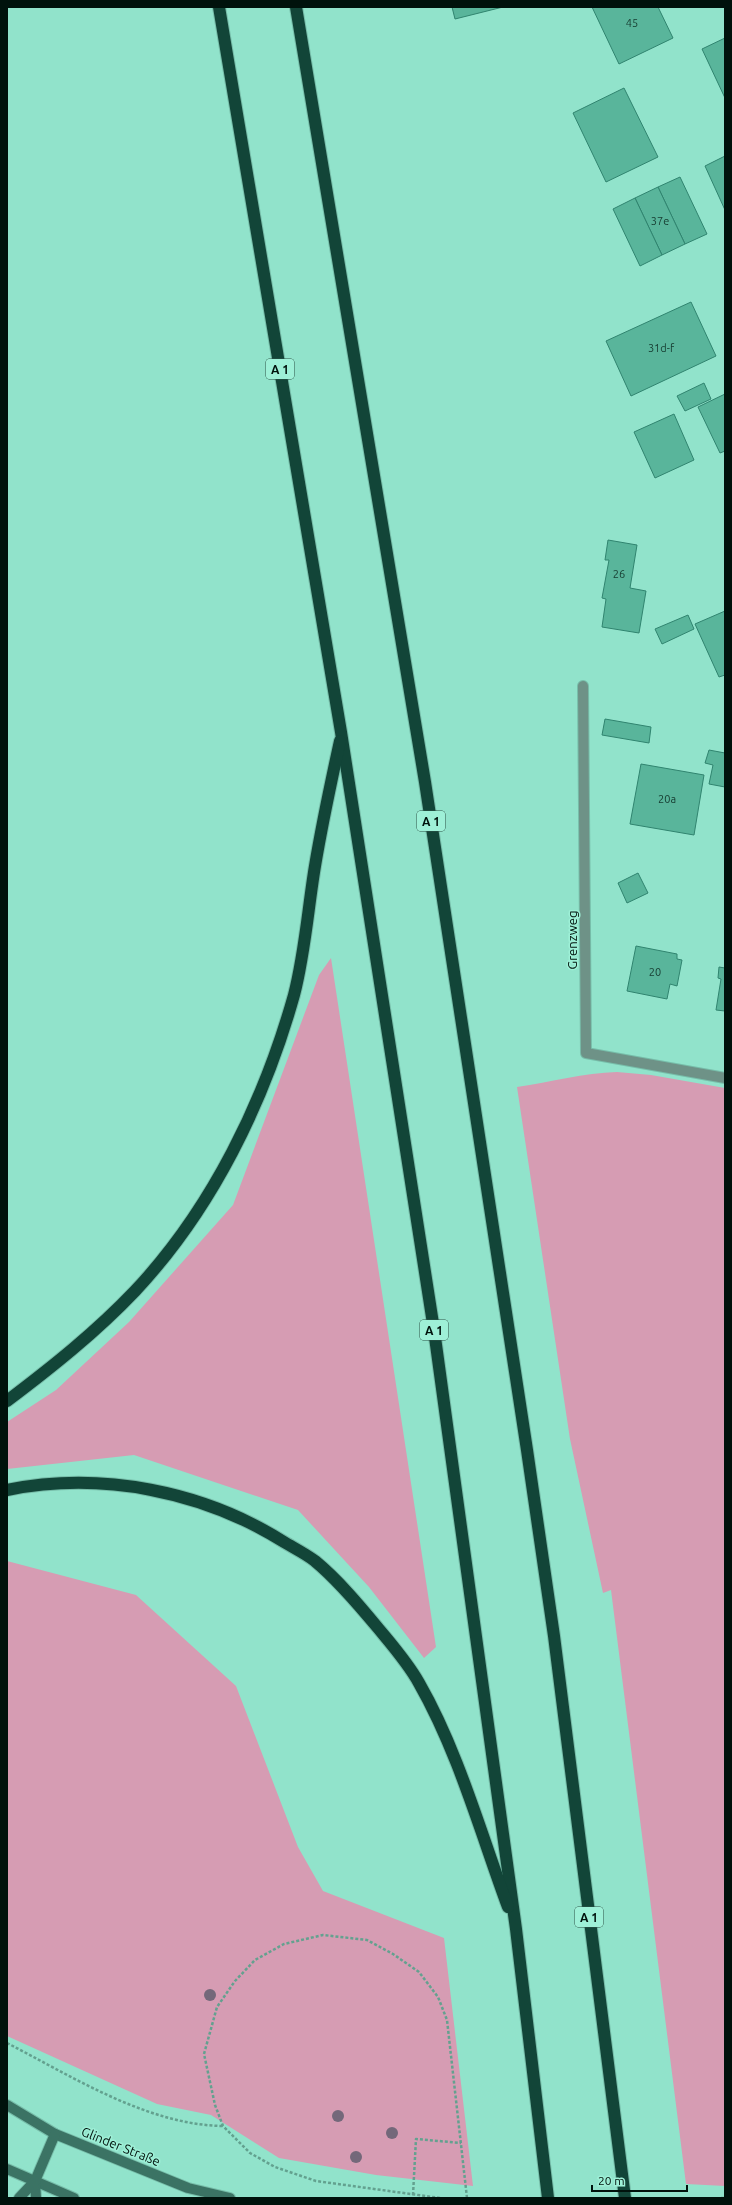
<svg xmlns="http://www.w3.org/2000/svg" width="732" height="2205" font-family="Ubuntu,sans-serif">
<rect width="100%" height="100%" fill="#91e3cb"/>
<g fill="#d69cb3">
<path d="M331,958L436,1647L424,1658L369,1587L298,1510L134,1455L7,1469V1422L56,1390L129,1322L233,1205L319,975Z"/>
<path d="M617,1072L651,1075L725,1088V2186L686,2184L611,1590L603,1593L570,1439L517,1087C551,1082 584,1073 617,1072Z"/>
<path d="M7,1561L136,1595L236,1686L298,1847L323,1891L444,1938L473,2186L376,2175L279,2158L211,2115L157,2104L7,2036Z"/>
</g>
<g fill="#59b59b" stroke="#30846f">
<path d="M452,7H503L455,19Z"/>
<path d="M592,7H658L673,38L619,64Z"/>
<path d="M725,38V98L702,49Z"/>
<path d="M624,88L658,157L606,182L573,113Z"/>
<path d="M725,156V210L705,166Z"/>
<path d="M680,177L707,234L685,244L658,187Z"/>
<path d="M658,187L685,244L662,255L635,198Z"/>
<path d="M635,198L662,255L640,266L613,209Z"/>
<path d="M691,302L716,356L631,396L606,341Z"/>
<path d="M704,383L711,399L685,411L677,396Z"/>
<path d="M725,394V451L720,453L698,407Z"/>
<path d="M674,414L694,460L655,478L634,432Z"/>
<path d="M608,540L637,545L630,588L646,591L639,633L602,627L606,599L602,598L609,560H605Z"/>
<path d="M725,611V675L719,677L695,624Z"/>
<path d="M688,615L694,629L662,644L655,629Z"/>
<path d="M605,719L651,727L649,743L602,735Z"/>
<path d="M709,750L725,753V787L709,784L713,765L705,763Z"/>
<path d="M641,764L704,775L694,835L630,824Z"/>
<path d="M638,873L648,893L627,903L618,883Z"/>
<path d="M636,946L677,954V959L682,960L677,986L670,984L667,999L627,991Z"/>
<path d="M719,967L725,968V1011L716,1010L721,979L718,978Z"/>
</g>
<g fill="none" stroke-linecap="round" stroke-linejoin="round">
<defs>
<path id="street" d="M583,686L586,1053L725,1078"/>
<g id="secondary">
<path d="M7,2105L55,2134L188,2188L230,2198"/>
<path d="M7,2169L74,2198"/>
<path d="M35,2181L36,2198"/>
<path d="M19,2198L35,2181L55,2134"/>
</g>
<g id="highway">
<path d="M219,7L341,732L434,1330L516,1929L548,2198"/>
<path d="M296,7L425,782L527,1450L554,1636L625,2198"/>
<path d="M7,1401C52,1367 96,1332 135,1291C212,1209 264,1102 294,995C305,953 308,908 315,866C322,824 331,782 340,741"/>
<path d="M7,1490C101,1471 203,1491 284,1542C294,1548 306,1554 315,1561C338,1580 359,1605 378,1628C392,1645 408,1663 419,1683C458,1751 481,1834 508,1907"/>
</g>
</defs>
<use href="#street" stroke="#77bda9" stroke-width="12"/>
<use href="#secondary" stroke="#77bda9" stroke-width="12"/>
<use href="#highway" stroke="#77bda9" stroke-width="14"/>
<g stroke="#63a18f" stroke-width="2.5" stroke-dasharray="3 2" stroke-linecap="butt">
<path d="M7,2043C73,2077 148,2125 223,2126"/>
<path d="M413,2195L416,2139L461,2143"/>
<path d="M440,2198L316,2181L275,2167L250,2153L223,2126L215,2105L204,2054L217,2007L235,1981L255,1960L284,1944L323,1935L367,1940L393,1954L419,1972L438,1997L447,2020L467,2198"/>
<path d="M721,2198H725"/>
</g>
<use href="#street" stroke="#6e9287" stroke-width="10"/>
<use href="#secondary" stroke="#3b7364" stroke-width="10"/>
<use href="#highway" stroke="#124538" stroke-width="12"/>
</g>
<g fill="#74687a">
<circle cx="210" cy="1995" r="6"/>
<circle cx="338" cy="2116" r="6"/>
<circle cx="392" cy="2133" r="6"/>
<circle cx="356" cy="2157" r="6"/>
</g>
<g text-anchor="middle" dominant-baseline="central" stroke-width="3" stroke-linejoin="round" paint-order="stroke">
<g font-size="11" fill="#163b30">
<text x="632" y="23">45</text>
<text x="660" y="221">37e</text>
<text x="661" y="348">31d-f</text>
<text x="619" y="574">26</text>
<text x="667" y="799">20a</text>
<text x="655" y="972">20</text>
</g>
<g fill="#9ef0d7" stroke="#2f5549" stroke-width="1">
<rect x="266" y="359" width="28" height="20" rx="3"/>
<rect x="417" y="811" width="28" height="20" rx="3"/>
<rect x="420" y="1320" width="28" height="20" rx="3"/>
<rect x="575" y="1907" width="28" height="20" rx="3"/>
</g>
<g font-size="12" font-weight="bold" fill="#00120c">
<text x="280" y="369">A 1</text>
<text x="431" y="821">A 1</text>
<text x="434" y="1330">A 1</text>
<text x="589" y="1917">A 1</text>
</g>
<g font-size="13" fill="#00120c" stroke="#9ef0d7">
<text transform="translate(572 940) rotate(-90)">Grenzweg</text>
<text transform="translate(121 2146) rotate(22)">Glinder Straße</text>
</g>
</g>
<rect width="732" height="2205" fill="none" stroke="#00120c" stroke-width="16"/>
<path d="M592 2185v6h95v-6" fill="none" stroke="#00120c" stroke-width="2"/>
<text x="598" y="2185" font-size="12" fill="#00120c" stroke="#9ef0d7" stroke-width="3" paint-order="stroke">20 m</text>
</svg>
